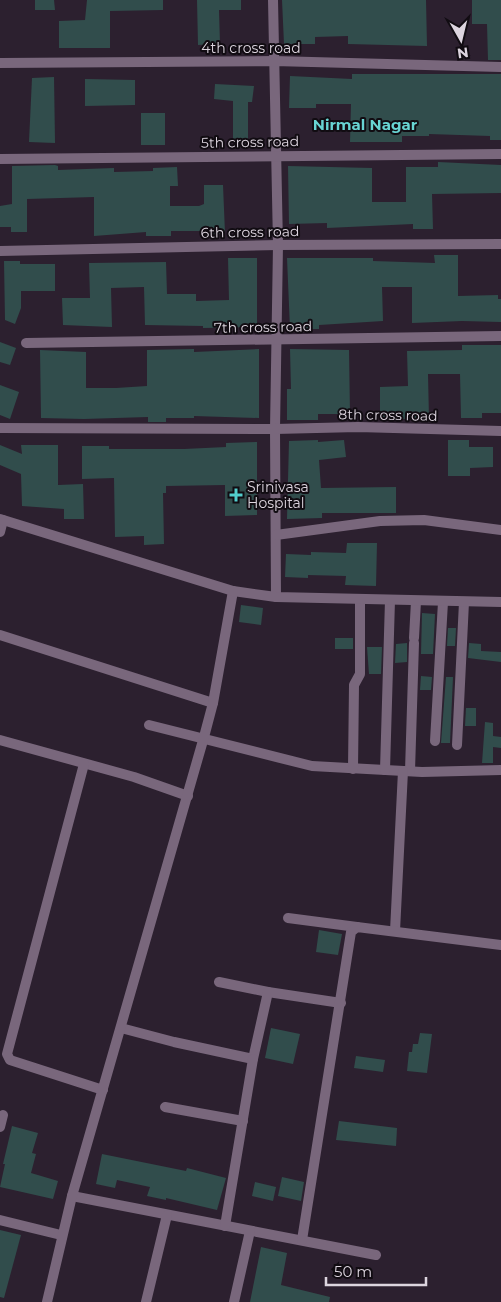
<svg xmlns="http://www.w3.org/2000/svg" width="501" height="1302" font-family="Montserrat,sans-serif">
<rect width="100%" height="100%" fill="#2c202f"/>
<g fill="#314d4c">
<path d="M35,0H54L55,10H35Z"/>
<path d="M87,0H163V10L110,11V48H59V21L85,20Z"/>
<path d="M197,0H241V10H219L220,44L198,45Z"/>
<path d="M282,0H426L427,46L348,44V36L315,37V44H284Z"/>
<path d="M472,0H501V60H488L487,24H472Z"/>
<path d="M352,74H501V140H490V136L429,134V136H402V142H350L351,104H316V108H289L290,76L352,79Z"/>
<path d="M54,77L55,143L29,142L32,78Z"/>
<path d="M85,79L135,80V105L85,106Z"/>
<path d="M215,84L254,86L252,102H248V143H233V101L214,99Z"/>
<rect x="141" y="113" width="24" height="32"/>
<path d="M438,162L501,165V193L432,194L433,229H413V224L327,228V223L289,224L288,166L372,168V202H406V167H438Z"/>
<path d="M55,165L58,166V170L114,168V172L153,171V168L177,167L178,186H170V206H199L204,204V185H223L225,233L200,236V231H171V236H146V232L94,236V197L27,199V232H11V227H0V206L12,204V166Z"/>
<path d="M434,255H458V296L498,295V299H501V322L462,321L412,323V287H382L383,321L319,325V329H290L287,258H373V261L435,263Z"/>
<path d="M228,258H257V327L203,328V326L145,325L144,287L111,288L112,327L63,325L62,298H90L89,263L166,262L167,294H196V301L229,300Z"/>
<path d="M4,261H20V264H55V291H21V308L15,324L5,320Z"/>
<path d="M0,342L16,348L10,365L0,362Z"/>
<path d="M462,345H501V413H482V418H461L460,374H428L429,419H380V387L408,386L407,351L462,350Z"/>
<path d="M194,349V352L259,349V418L194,416V418H166V422H148V417L84,419L41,418L40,350L86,352V388H116L147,386V350Z"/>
<path d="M290,349L349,350L350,414H318V420H287V389H291Z"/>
<path d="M0,385L19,392L10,419L0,415Z"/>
<path d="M318,440V442L344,440L346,457L319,460L321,488L396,487V513H322V518L287,519L289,441Z"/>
<path d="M448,440H469V447H493V467L470,468V476H448Z"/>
<path d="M257,442V515L225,516V485L166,486V493H163L164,544L144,545V536L115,537L114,478L82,479V446H109V449H184L226,447V443Z"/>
<path d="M0,445L22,454L21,445H58V485L83,484L84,519H64V509L22,506L21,474L0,465Z"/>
<path d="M347,543H377L376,586L345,585L346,576L308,575V578L285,577L286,554L311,555V552L346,553Z"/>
<path d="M241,605L263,608L261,625L239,622Z"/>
<path d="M422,613L435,614L433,654H421Z"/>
<path d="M448,628H456L455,646H447Z"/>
<rect x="335" y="638" width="18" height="11"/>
<path d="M407,643V662L395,663L396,644Z"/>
<path d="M469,643L481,644V651L501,652V662L468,658Z"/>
<path d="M367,647H382L381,674H369Z"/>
<path d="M421,676L432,677L431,690H420Z"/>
<path d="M446,677H453L450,743H441Z"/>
<path d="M466,708H476V726H465Z"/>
<path d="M485,722L493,723V736L501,737V748L493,747V763H482Z"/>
<path d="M319,930L342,934L338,955L316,952Z"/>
<path d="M271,1028L300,1034L293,1064L265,1058Z"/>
<path d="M420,1033L432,1034L427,1073L407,1071L409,1052H412L413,1044H418Z"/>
<path d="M356,1056L385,1060L383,1072L354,1068Z"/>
<path d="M339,1121L397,1128L396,1146L336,1140Z"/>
<path d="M12,1126L38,1133L32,1153L36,1154L31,1173L58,1181L53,1199L0,1187L5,1164H3Z"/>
<path d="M102,1154L186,1171L187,1168L226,1178L217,1210L166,1198V1200L147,1196L150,1187L117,1180L115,1188L96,1184Z"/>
<path d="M282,1177L304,1182L301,1201L278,1196Z"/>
<path d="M255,1182L276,1187L273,1201L252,1196Z"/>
<path d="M0,1230L21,1235L4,1298L0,1297Z"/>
<path d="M261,1247L287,1253L281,1285L330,1297L329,1302H250Z"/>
</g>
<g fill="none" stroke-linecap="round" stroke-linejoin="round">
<g stroke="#79677c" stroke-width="10">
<path d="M273,0L278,245L275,429L276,597"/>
<path d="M0,63L274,61L501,67"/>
<path d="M0,159L501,154"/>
<path d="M0,251L278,245L501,244"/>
<path d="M26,343L501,336"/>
<path d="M0,428L275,429L358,427L501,431"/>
<path d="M0,532L3,520"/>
<path d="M276,535L380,521L424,520L501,530"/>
<path d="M0,635L213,703"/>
<path d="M414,638L416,601"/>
<path d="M149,725L312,766L422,772L501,770"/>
<path d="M0,740L134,777L188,796"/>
<path d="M435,741L443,602"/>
<path d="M457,745L464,602"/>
<path d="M84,764L7,1054L10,1060L103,1090"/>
<path d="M353,769L354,685L360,674V599"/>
<path d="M385,770L390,600"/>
<path d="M410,771L414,643"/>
<path d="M288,918L357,927"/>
<path d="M395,931L403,771"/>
<path d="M219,982L268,992"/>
<path d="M121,1028L174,1042L253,1059L268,992L341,1003"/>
<path d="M165,1107L243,1121"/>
<path d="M0,1127L3,1115"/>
<path d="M72,1196L376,1255"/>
<path d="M0,1220L61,1235"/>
<path d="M225,1226L253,1059"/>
<path d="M302,1240L351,932L357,927L501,945"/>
<path d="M47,1302L72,1196L204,737L213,703L233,591"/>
<path d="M146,1302L167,1215"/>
<path d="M234,1302L250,1231"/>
</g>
<path stroke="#79677c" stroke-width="10" d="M0,519L233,591L276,597L501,602"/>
</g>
<path fill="#52cdcc" stroke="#110c12" stroke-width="2" d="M233.5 487.5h5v5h5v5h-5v5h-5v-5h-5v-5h5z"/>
<g text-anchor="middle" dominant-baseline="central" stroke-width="4" stroke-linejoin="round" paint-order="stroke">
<g font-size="14" fill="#ddd5df" stroke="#110c12">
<text x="251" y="48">4th cross road</text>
<text transform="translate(250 142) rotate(-1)">5th cross road</text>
<text transform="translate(250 232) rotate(-1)">6th cross road</text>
<text transform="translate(263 327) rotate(-1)">7th cross road</text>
<text transform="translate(388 415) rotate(1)">8th cross road</text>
</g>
<g font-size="14" fill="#ddd5df" stroke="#110c12" text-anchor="start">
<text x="247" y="487">Srinivasa<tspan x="247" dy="16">Hospital</tspan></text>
</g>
<g font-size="15" font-weight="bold" fill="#68d4d3" stroke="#110c12">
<text x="365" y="124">Nirmal Nagar</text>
</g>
</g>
<g transform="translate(461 40) rotate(172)" stroke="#110c12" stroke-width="4" paint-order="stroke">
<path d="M0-4L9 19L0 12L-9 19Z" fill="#ddd5df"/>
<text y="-8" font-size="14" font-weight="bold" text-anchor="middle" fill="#ddd5df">N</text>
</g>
<path d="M326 1277v8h100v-8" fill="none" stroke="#ddd5df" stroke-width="2.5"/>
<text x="334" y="1277" font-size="15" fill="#ddd5df" stroke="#110c12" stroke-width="4" paint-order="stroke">50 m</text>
</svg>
